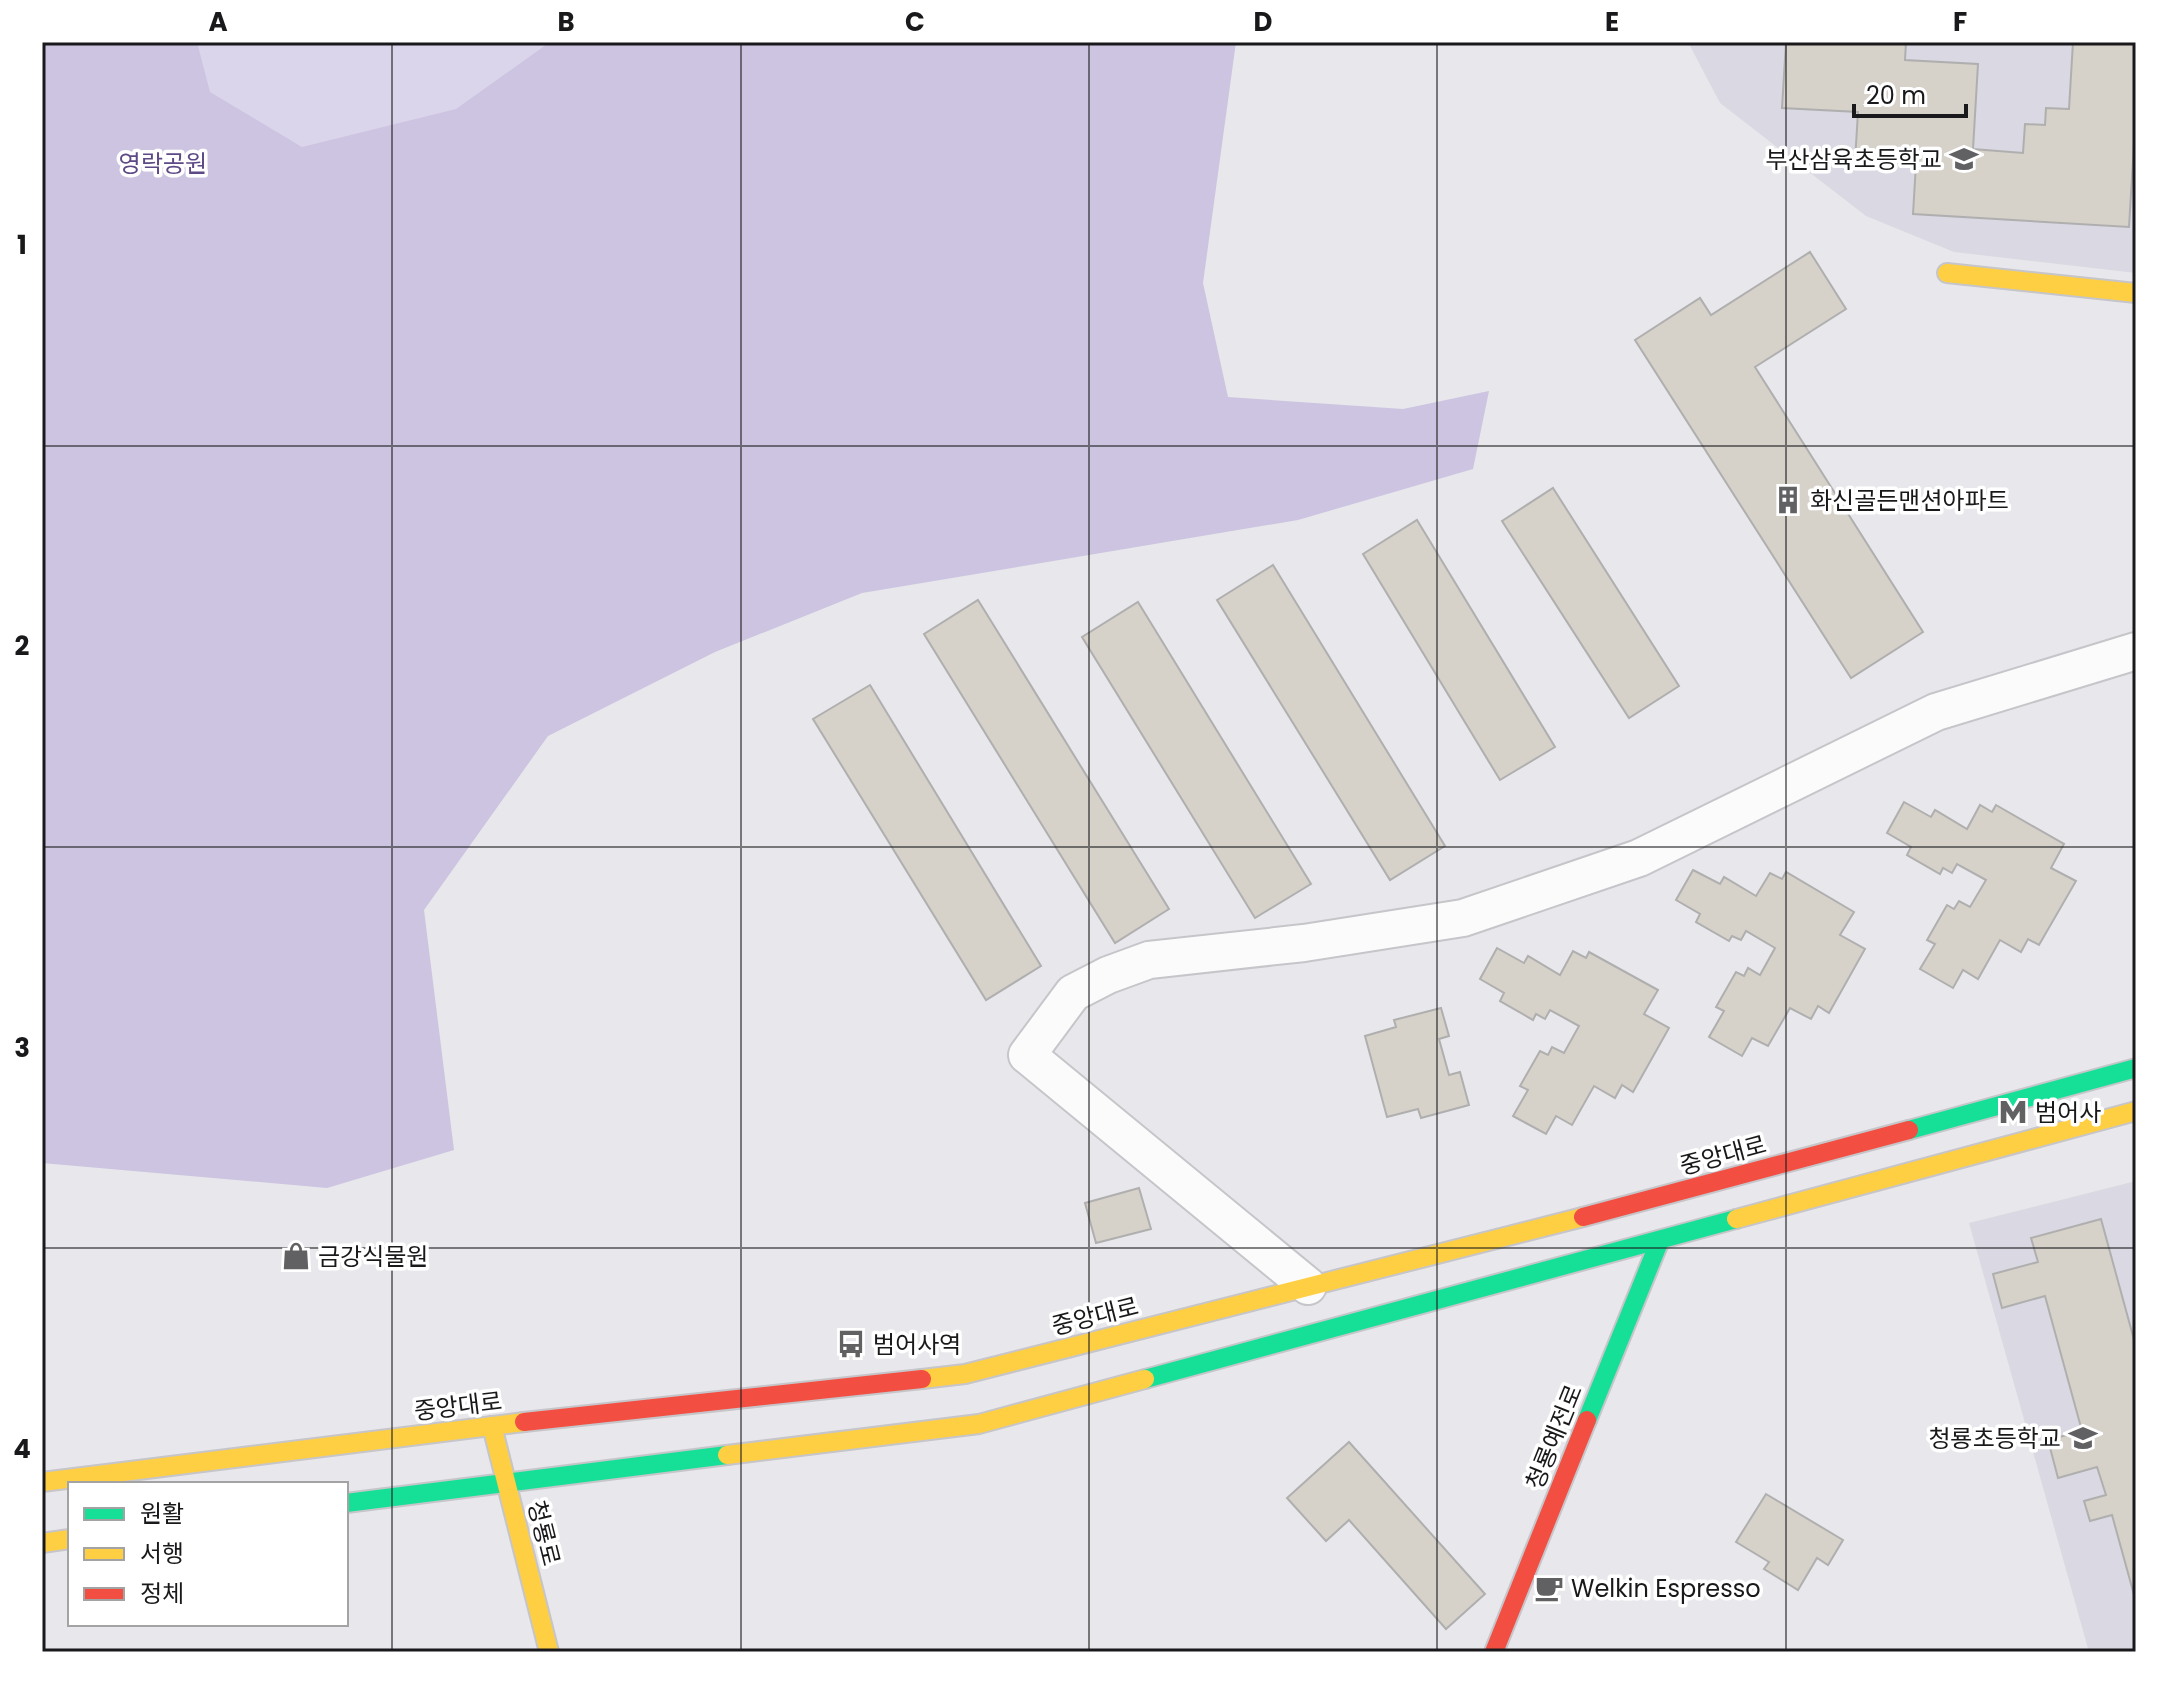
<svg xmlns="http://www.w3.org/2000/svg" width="2178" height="1694" font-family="Poppins,'Noto Sans KR',sans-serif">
<rect width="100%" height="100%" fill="#e8e7eb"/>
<g fill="#dad8e2">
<path d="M1688,42H2136V273L1954,252L1866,216L1720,103Z"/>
<path d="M2136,1181V1652H2089L1969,1223Z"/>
</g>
<path fill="#dbd5ec" d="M42,42H696L474,251Z"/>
<path fill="#ccc4e1" d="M42,42H197L210,92L302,147L456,109L550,42H1236L1203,283L1228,397L1403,409L1489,391L1473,469L1298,520L862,593L715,652L548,736L424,910L454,1150L327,1188L42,1163Z"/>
<g fill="#d6d1c9" stroke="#b0afaf" stroke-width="2">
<path d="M1786,42H1906L1905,60L1978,64L1973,149L2023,153L2025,124L2045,125L2046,108L2069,109L2073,42H2136V111L2129,227L1913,214L1916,164L1855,161L1858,112L1782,108Z"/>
<path d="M1810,252L1846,309L1755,367L1923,632L1851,678L1635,340L1700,298L1711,315Z"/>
<path d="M1553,488L1679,686L1629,718L1502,521Z"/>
<path d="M1417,520L1555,747L1500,780L1363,554Z"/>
<path d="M1273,565L1445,846L1390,880L1217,600Z"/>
<path d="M978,600L1169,909L1115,943L924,634Z"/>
<path d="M1138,602L1311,884L1255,918L1082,637Z"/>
<path d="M870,685L1041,966L986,1000L813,719Z"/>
<path d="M1904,802L1931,817L1935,810L1967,829L1980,805L1992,812L1996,805L2064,844L2051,868L2076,881L2039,945L2028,939L2021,952L2000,940L1978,979L1963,970L1953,988L1920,969L1935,944L1927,940L1947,905L1954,909L1959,901L1970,907L1986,880L1957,864L1952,873L1943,868L1940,874L1907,855L1911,847L1887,833Z"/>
<path d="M1693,870L1720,884L1724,877L1756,896L1770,873L1782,879L1786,872L1854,912L1840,935L1865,949L1829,1013L1818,1006L1811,1019L1790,1008L1768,1046L1752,1038L1742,1056L1709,1037L1724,1011L1716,1007L1736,972L1744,976L1748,968L1760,975L1775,948L1746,931L1741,940L1732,936L1729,941L1696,922L1700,914L1676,900Z"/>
<path d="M1497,948L1524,963L1528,956L1560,975L1573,951L1586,958L1589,952L1658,990L1644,1014L1669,1028L1633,1092L1622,1085L1615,1098L1594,1086L1572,1125L1556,1116L1546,1134L1513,1116L1528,1090L1520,1086L1540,1051L1548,1055L1552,1047L1564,1053L1579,1026L1550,1010L1545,1019L1536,1014L1533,1020L1500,1001L1504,993L1480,979Z"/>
<path d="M1441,1008L1449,1036L1439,1039L1449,1075L1460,1072L1469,1105L1421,1118L1418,1109L1387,1117L1365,1036L1396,1027L1394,1020Z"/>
<path d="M1139,1188L1151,1229L1096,1243L1085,1203Z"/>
<path d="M2101,1219L2136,1347V1602L2112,1515L2090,1521L2084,1501L2106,1495L2097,1467L2058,1478L2048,1440L2082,1431L2045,1296L2002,1308L1993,1274L2038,1262L2031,1238Z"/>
<path d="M1349,1442L1485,1594L1446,1629L1349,1520L1326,1541L1287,1498Z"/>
<path d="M1766,1494L1843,1540L1828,1565L1817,1558L1798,1590L1764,1569L1769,1562L1736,1542Z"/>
</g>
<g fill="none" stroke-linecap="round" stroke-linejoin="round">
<defs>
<path id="street" d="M1308,1286L1027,1055L1073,993L1108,975L1149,960L1304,943L1463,918L1639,858L1936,712L2136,651"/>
<g id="fast">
<path d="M1909,1130L2136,1068"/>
<path d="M1145,1379L1736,1219"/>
<path d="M1587,1420L1660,1240"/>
<path d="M346,1503L727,1455"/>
</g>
<g id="slow">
<path d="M1947,273L2136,293"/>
<path d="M1736,1219L2136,1111"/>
<path d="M922,1379L965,1374L1583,1217"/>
<path d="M492,1426L549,1652"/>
<path d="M727,1455L979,1424L1145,1379"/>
<path d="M42,1482L524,1422"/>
<path d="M42,1543L70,1539"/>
</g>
<g id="jam">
<path d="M1583,1217L1909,1130"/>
<path d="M524,1422L922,1379"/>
<path d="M1494,1652L1587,1420"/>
</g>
</defs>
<use href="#street" stroke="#c6c5c9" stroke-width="40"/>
<use href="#fast" stroke="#c6c5c9" stroke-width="22"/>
<use href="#slow" stroke="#c6c5c9" stroke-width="22"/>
<use href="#jam" stroke="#c6c5c9" stroke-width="22"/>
<use href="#street" stroke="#fcfbfc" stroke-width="36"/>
<use href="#fast" stroke="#16e098" stroke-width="18"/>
<use href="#slow" stroke="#ffcf43" stroke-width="18"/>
<use href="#jam" stroke="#f24e42" stroke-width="18"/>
</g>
<path fill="none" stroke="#19191c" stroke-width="2" stroke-opacity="0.55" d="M392,42V1652M741,42V1652M1089,42V1652M1437,42V1652M1786,42V1652M42,446H2136M42,847H2136M42,1248H2136"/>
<defs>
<symbol id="school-bare" viewBox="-9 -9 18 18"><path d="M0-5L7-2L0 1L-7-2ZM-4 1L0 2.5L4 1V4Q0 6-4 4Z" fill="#616164" stroke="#fff" stroke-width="2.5" paint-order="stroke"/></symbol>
<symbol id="building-bare" viewBox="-9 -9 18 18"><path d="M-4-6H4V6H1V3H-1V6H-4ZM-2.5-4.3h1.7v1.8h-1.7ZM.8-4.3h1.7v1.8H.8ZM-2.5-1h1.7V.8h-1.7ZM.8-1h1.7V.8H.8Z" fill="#616164" stroke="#fff" stroke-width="2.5" paint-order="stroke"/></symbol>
<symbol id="metro-bare" viewBox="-9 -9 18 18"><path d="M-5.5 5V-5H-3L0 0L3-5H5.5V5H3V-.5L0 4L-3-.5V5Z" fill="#616164" stroke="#fff" stroke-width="2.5" paint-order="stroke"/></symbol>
<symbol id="shop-bare" viewBox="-9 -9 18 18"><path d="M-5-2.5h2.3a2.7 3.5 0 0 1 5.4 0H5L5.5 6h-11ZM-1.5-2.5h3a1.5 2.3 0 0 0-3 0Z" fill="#616164" stroke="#fff" stroke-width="2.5" paint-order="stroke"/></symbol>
<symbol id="bus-bare" viewBox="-9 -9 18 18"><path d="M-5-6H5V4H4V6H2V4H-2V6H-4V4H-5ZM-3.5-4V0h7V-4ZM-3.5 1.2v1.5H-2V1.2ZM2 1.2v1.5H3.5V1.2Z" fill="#616164" stroke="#fff" stroke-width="2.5" paint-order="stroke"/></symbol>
<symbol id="cafe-bare" viewBox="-9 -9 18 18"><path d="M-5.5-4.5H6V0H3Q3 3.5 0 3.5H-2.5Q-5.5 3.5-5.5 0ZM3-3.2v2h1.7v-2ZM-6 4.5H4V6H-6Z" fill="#616164" stroke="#fff" stroke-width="2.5" paint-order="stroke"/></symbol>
</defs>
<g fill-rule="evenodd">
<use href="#school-bare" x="1944" y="139" width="40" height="40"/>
<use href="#building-bare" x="1768" y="480" width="40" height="40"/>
<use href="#metro-bare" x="1993" y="1092" width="40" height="40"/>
<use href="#shop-bare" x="276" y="1236" width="40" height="40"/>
<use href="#bus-bare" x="831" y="1324" width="40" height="40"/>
<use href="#school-bare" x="2063" y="1418" width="40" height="40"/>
<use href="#cafe-bare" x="1529" y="1568" width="40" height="40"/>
</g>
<g text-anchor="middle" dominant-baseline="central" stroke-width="7" stroke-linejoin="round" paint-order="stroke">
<g font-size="24" fill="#19191c" stroke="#fff" text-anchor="start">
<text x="1942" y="159" text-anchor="end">부산삼육초등학교</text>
<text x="1810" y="500">화신골든맨션아파트</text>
<text x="2035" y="1112">범어사</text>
<text x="318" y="1256">금강식물원</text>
<text x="873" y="1344">범어사역</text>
<text x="2061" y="1438" text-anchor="end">청룡초등학교</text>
<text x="1571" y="1588">Welkin Espresso</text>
</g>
<g font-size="24" fill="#5d4986" stroke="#fff">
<text x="163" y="163">영락공원</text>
</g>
<g font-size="24" fill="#19191c" stroke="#fff">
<text transform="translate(1723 1155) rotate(-15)">중앙대로</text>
<text transform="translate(1095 1316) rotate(-14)">중앙대로</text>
<text transform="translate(458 1406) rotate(-7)">중앙대로</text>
<text transform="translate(1554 1437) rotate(-68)">청룡예전로</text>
<text transform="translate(544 1533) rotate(76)">청룡로</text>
</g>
</g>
<rect width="2178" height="1694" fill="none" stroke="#ffffff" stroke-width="88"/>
<rect x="68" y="1482" width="280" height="144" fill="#ffffff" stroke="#a3a3a4" stroke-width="2"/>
<rect x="84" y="1508" width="40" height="12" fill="#16e098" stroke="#a3a3a4" stroke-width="2"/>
<text x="140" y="1522" font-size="24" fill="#19191c">원활</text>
<rect x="84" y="1548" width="40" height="12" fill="#ffcf43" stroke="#a3a3a4" stroke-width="2"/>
<text x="140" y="1562" font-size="24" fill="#19191c">서행</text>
<rect x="84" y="1588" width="40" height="12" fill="#f24e42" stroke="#a3a3a4" stroke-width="2"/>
<text x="140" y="1602" font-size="24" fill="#19191c">정체</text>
<path d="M1854 104v12h112v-12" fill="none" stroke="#19191c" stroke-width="4"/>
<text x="1866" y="104" font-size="24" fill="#19191c" stroke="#ffffff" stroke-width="6" paint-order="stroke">20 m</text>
<rect x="44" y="44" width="2090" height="1606" fill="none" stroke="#19191c" stroke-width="3"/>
<g font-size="26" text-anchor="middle" font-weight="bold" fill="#19191c">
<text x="218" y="31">A</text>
<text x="566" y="31">B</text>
<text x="915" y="31">C</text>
<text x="1263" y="31">D</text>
<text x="1612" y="31">E</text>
<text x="1960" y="31">F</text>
<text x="22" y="254">1</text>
<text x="22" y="655">2</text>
<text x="22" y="1057">3</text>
<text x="22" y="1458">4</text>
</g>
</svg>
